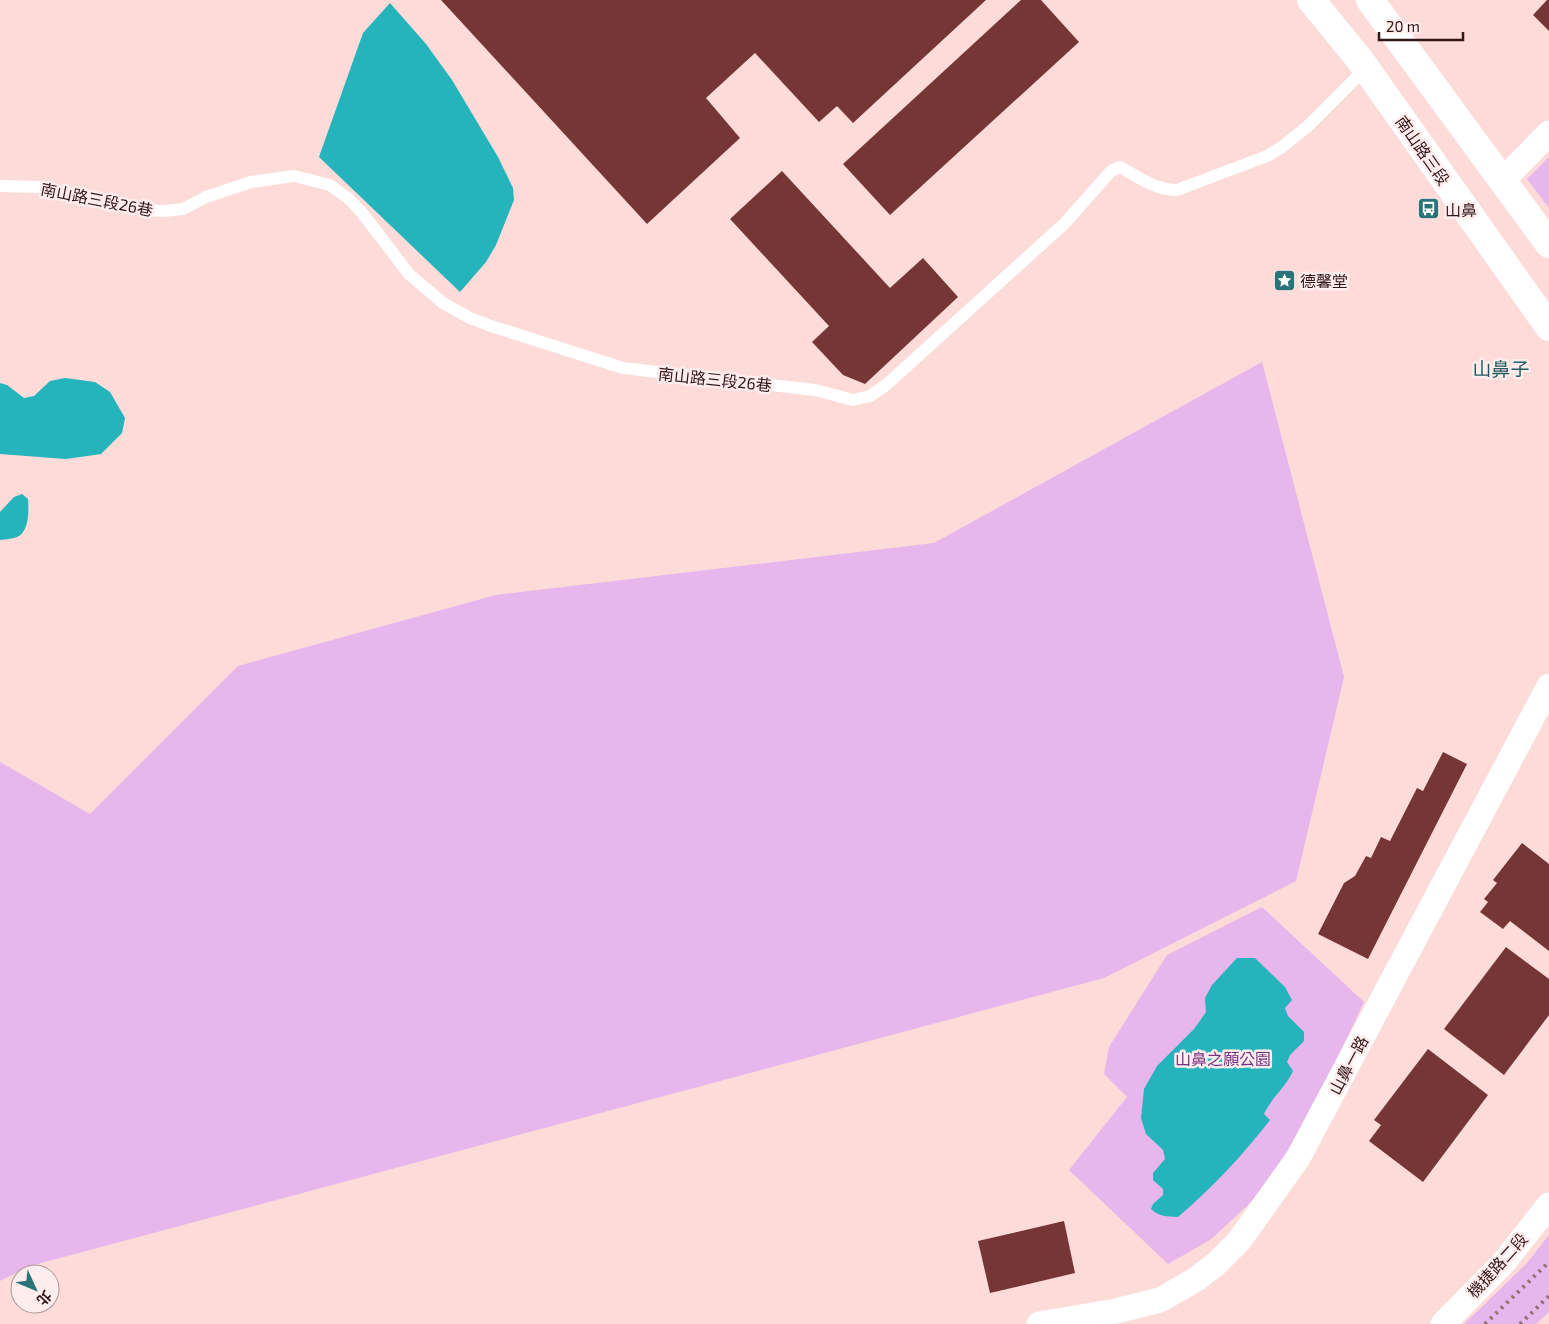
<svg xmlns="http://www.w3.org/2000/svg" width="1549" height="1324" font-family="'Exo 2','Noto Sans TC',sans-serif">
<rect width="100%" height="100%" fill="#fcdbd9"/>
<g fill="#e6b6ed">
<path d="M1549,157V208L1527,179Z"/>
<path d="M1262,362L1344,677L1296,881L1104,978L30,1266L0,1281V762L90,814L238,666L496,595L934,543Z"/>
<path d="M1262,907L1364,1002L1290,1157L1247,1206L1210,1240L1168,1264L1069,1170L1127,1097L1104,1074L1109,1047L1167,955Z"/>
<path d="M1549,1235V1312L1536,1324H1464L1527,1263Z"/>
</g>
<g fill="#25b3bc">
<path d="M390,3L426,44L452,80L498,157L513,188L514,200L496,245L486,262L460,292L319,157L363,33Z"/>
<path d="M65,378L95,382L110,392L125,418L122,433L101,454L66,459L0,454V383L7,385L24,398L34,396L50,381Z"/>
<path d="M22,494L28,499C29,511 29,532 17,537C12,539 5,539 0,540V512L14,497Z"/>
<path d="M1237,958H1255L1285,987L1292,1000L1285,1008L1288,1016L1304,1032V1041L1290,1055L1287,1062L1293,1071C1286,1087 1271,1098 1264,1114L1270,1120C1243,1155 1212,1188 1178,1217C1167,1216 1159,1217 1151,1209L1153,1204L1163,1195V1189L1153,1180V1173L1165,1159L1163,1150L1146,1134L1141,1118L1144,1089L1157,1066L1194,1029L1206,1012L1205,998L1212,985Z"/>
</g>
<g fill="#773636">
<path d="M441,0H986L853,123L837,106L819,122L755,53L706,98L740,138L647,224Z"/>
<path d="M1021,0H1041L1079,42L890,215L843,164Z"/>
<path d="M1547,0H1549V31L1533,15Z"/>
<path d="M782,171L890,288L923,258L958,297L865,384L843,375L812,342L829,326L730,219Z"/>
<path d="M1443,752L1467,764L1368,959L1318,934L1344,883L1355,876L1366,856L1371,858L1381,837L1390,841L1417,788L1423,791Z"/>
<path d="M1522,843L1549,864V951L1510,921L1503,929L1480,912L1488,902L1484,899L1497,883L1493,880Z"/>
<path d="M1506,947L1549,979V1015L1504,1075L1444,1029Z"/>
<path d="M1428,1049L1488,1095L1423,1182L1369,1141L1381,1125L1374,1120Z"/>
<path d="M1064,1221L1075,1273L990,1293L978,1241Z"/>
</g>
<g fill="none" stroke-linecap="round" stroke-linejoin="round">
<path stroke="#fff" stroke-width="12" d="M0,186L41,187L144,210L164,211L183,209L206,197L251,182L294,176L330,185L349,199L363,214L409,274L443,303L470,318L491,326L623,368L815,390L853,400L870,396L886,385L1064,224L1111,171L1120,167C1138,177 1156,190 1177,190L1267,156L1282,147L1308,126L1366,68"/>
<g stroke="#fff" stroke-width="25">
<path d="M1503,180L1549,133"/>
<path d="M1039,1324L1116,1311L1160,1300L1195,1280L1216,1264L1239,1241L1298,1158L1549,686"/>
<path d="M1443,1324L1504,1262L1549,1205"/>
</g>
<g stroke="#fff" stroke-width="28">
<path d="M1311,0L1360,60L1549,327"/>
<path d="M1370,0L1549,244"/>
</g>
<g stroke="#907171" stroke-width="4" stroke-dasharray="2.5 5" stroke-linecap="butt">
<path d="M1485,1324L1549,1262"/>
<path d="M1520,1324L1549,1296"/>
</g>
</g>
<defs>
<symbol id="bus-square" viewBox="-11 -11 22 22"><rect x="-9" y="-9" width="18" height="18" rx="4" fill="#297379" stroke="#feedec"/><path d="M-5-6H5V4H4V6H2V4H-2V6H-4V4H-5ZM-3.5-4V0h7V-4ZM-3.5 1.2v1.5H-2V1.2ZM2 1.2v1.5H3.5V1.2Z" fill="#fff"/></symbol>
<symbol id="sight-square" viewBox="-11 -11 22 22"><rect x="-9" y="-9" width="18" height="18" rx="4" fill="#297379" stroke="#feedec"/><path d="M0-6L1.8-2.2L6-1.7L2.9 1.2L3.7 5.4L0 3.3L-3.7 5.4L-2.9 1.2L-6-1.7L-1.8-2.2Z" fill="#fff"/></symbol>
</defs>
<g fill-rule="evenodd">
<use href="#bus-square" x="1416" y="196" width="25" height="25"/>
<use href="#sight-square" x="1272" y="268" width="25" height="25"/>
</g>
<g text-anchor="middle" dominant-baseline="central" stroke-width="5" stroke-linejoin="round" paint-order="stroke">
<g font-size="16" fill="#331717" stroke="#feedec">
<text transform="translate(1423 150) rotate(55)">南山路三段</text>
<text transform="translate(97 199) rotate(11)">南山路三段26巷</text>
<text transform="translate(715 379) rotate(6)">南山路三段26巷</text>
<text transform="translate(1348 1065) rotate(-62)">山鼻一路</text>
<text transform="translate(1497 1265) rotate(-48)">機捷路二段</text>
</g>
<g font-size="16" fill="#331717" stroke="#feedec" text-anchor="start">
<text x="1445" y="209">山鼻</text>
<text x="1300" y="280">德馨堂</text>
</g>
<g font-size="16" fill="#763180" stroke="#feedec">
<text x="1223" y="1058">山鼻之願公園</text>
</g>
<g font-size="19" fill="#225d61" stroke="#feedec">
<text x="1501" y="368">山鼻子</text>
</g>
</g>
<g transform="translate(35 1289) rotate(134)"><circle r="24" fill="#feedec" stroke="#ad9797"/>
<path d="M0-4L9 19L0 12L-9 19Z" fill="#297379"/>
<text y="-8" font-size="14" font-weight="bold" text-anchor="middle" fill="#331717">北</text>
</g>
<path d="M1379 32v8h84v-8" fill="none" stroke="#331717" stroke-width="2.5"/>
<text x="1386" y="32" font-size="15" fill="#331717" stroke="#feedec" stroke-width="4" paint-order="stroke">20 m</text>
</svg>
